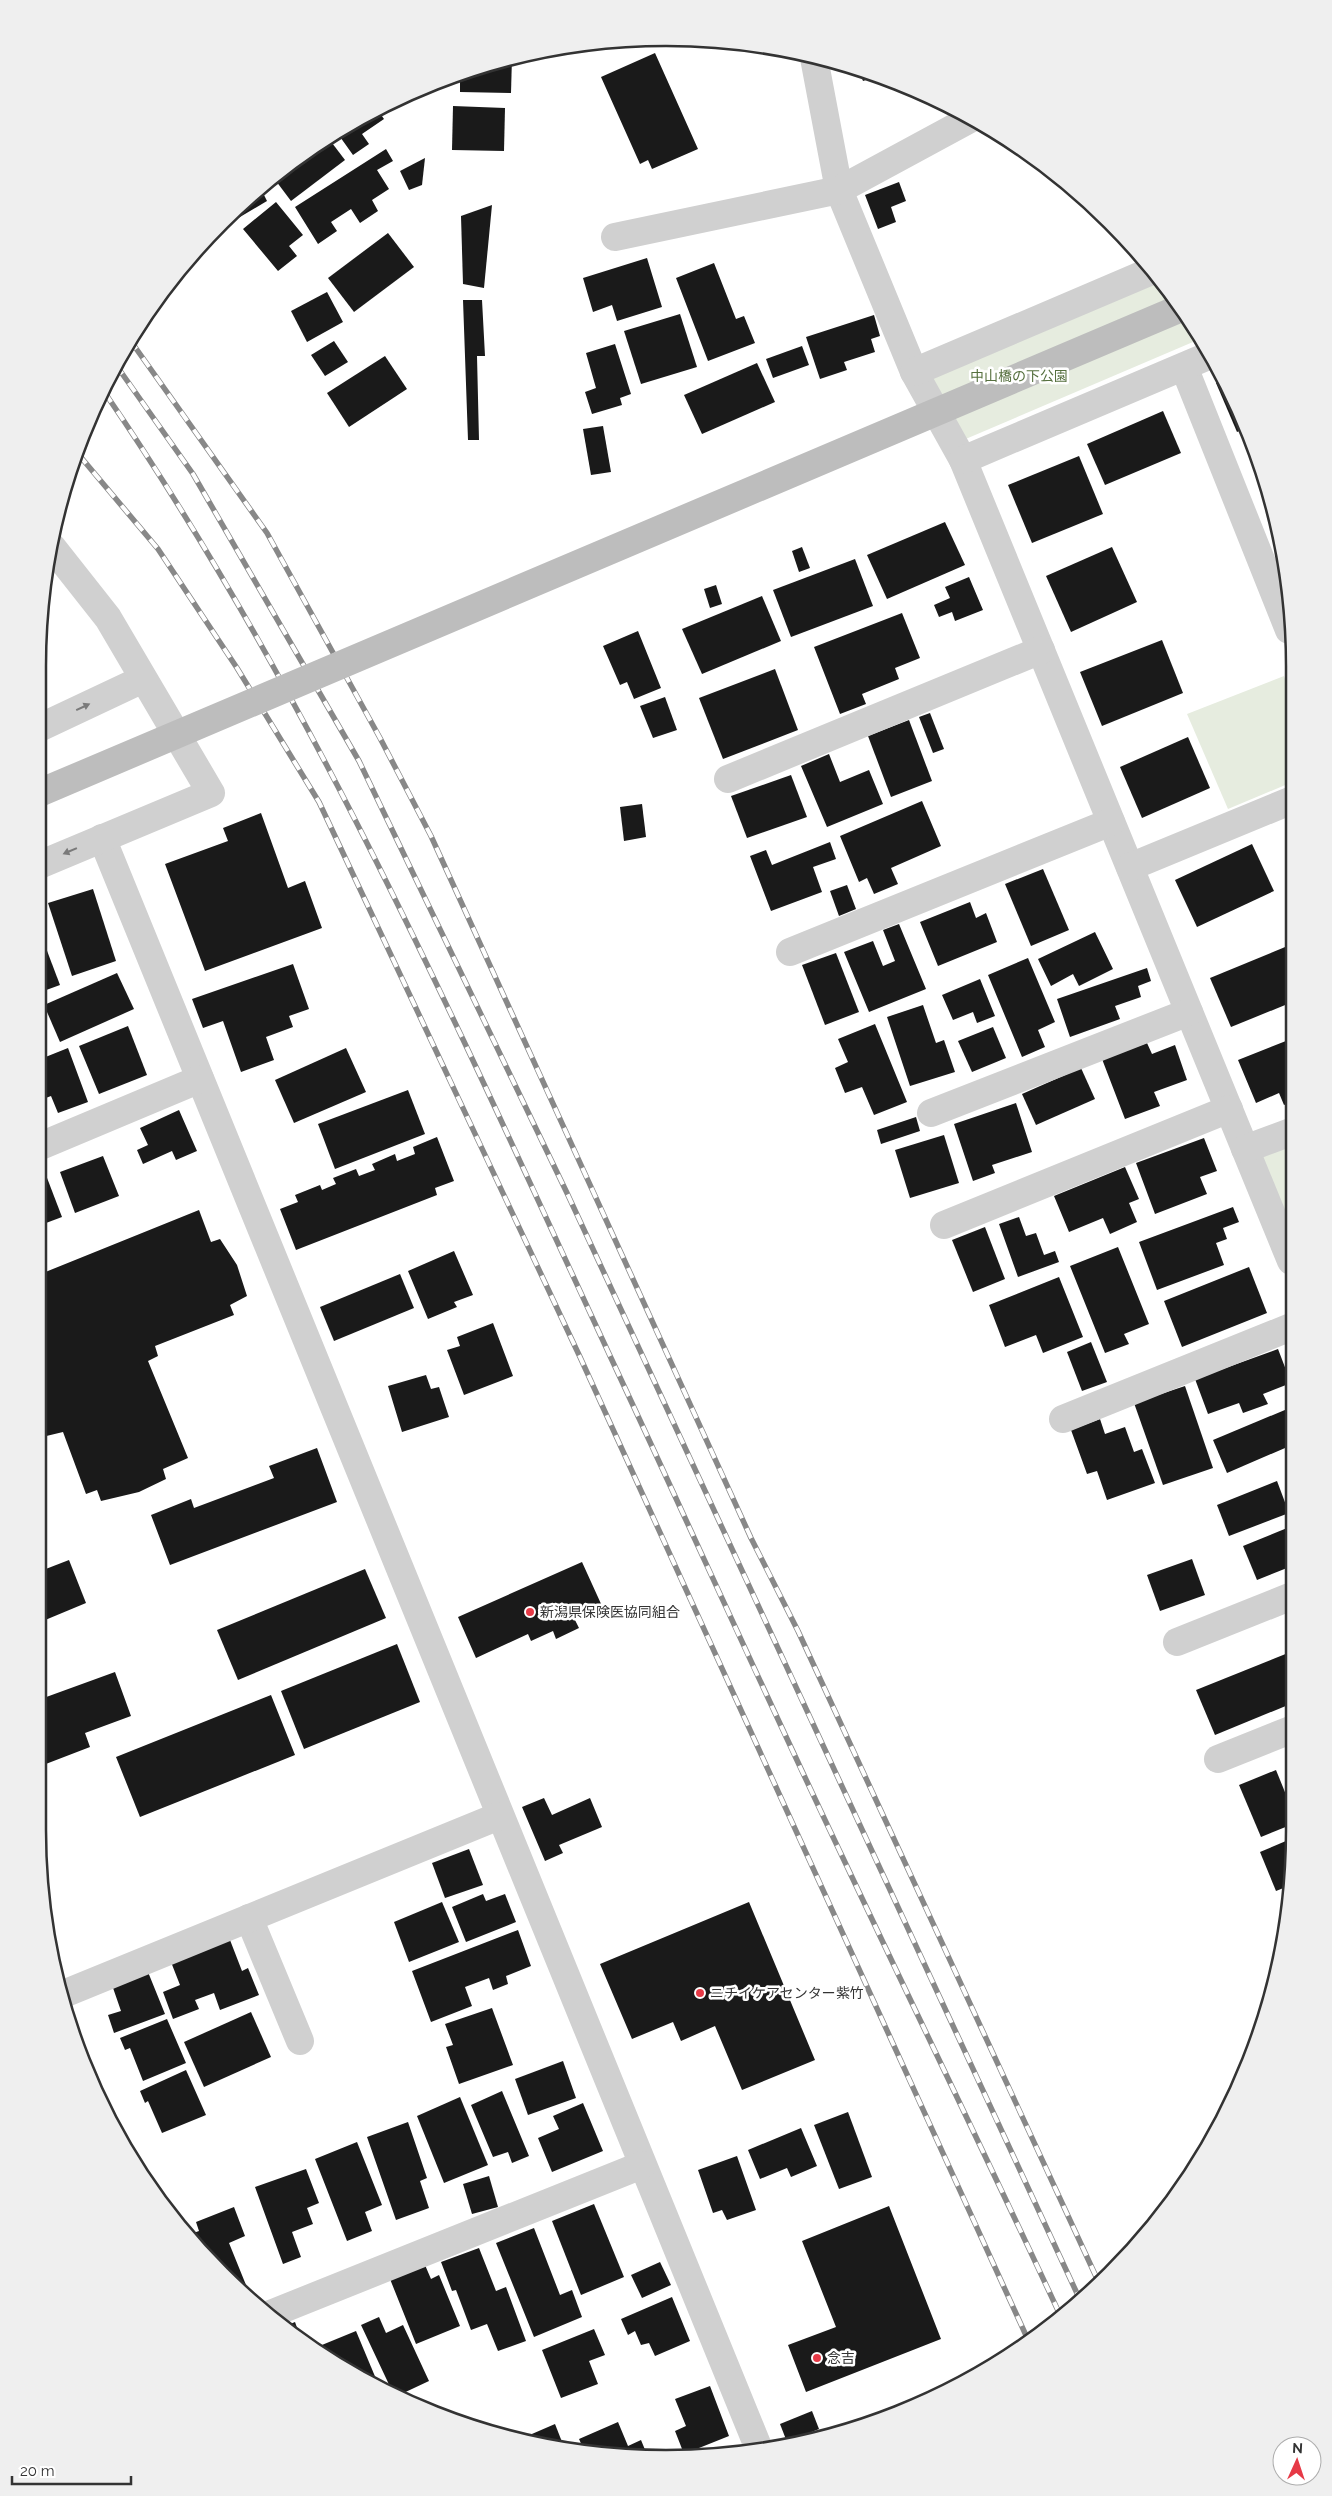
<svg xmlns="http://www.w3.org/2000/svg" width="1332" height="2496" font-family="Raleway,'Noto Sans JP',sans-serif">
<rect width="100%" height="100%" fill="#fff"/>
<g fill="#e6ecdf">
<path d="M1155,279L1189,317L1200,339L961,441L923,377Z"/>
<path d="M1284,676L1289,691L1290,783L1228,809L1187,714Z"/>
<path d="M1291,1132V1212L1274,1219L1245,1149Z"/>
</g>
<g fill="#1a1a1a">
<path d="M655,53L698,149L652,169L648,160L640,164L601,77Z"/>
<path d="M512,57L511,93L460,92V75Z"/>
<path d="M858,68L868,71L878,76L863,81Z"/>
<path d="M453,106L505,108L504,151L452,150Z"/>
<path d="M377,109L384,119L362,134L369,144L353,155L338,134Z"/>
<path d="M329,139L345,160L291,201L273,177L283,168Z"/>
<path d="M386,149L393,161L377,170L389,189L372,200L378,211L360,223L351,209L331,222L337,231L318,244L295,207Z"/>
<path d="M425,158L422,185L409,190L400,171Z"/>
<path d="M899,182L906,201L891,207L896,222L878,229L865,195Z"/>
<path d="M261,189L267,201L218,230H217Z"/>
<path d="M276,202L303,235L289,246L297,256L278,271L243,229Z"/>
<path d="M492,205L484,288L463,284L461,216Z"/>
<path d="M388,233L414,267L354,312L328,278Z"/>
<path d="M647,258L662,307L617,321L612,305L593,312L583,278Z"/>
<path d="M714,263L736,319L744,316L755,343L708,361L676,278Z"/>
<path d="M327,292L343,322L307,342L291,311Z"/>
<path d="M463,300H482L485,356H477L479,440H468Z"/>
<path d="M680,314L697,367L641,384L624,331Z"/>
<path d="M874,315L880,336L871,339L875,352L844,362L847,370L820,379L806,337Z"/>
<path d="M334,341L348,362L325,376L311,355Z"/>
<path d="M615,344L631,394L620,398L622,405L592,414L585,392L596,388L586,353Z"/>
<path d="M802,346L809,365L773,378L766,359Z"/>
<path d="M385,356L407,389L349,427L327,393Z"/>
<path d="M757,363L775,402L702,434L684,395Z"/>
<path d="M1220,381L1244,429L1237,432L1216,383Z"/>
<path d="M1163,411L1181,453L1105,485L1087,444Z"/>
<path d="M603,426L611,472L591,475L583,429Z"/>
<path d="M1079,456L1103,514L1032,543L1008,485Z"/>
<path d="M945,522L965,565L887,599L867,555Z"/>
<path d="M802,547L810,568L799,572L792,551Z"/>
<path d="M1112,547L1137,602L1071,632L1046,576Z"/>
<path d="M855,559L873,606L791,637L773,590Z"/>
<path d="M969,577L983,610L955,621L952,612L939,617L934,605L950,598L945,587Z"/>
<path d="M716,585L722,604L710,608L704,589Z"/>
<path d="M762,596L781,641L702,674L682,629Z"/>
<path d="M902,613L920,658L895,668L899,679L862,694L866,704L840,714L814,647Z"/>
<path d="M638,631L661,688L634,699L627,682L620,685L603,646Z"/>
<path d="M1162,640L1183,693L1102,726L1080,672Z"/>
<path d="M775,669L798,730L723,759L699,698Z"/>
<path d="M665,697L677,730L653,738L640,706Z"/>
<path d="M930,713L944,749L933,753L919,717Z"/>
<path d="M909,720L932,781L891,797L868,736Z"/>
<path d="M1188,737L1210,788L1142,818L1120,767Z"/>
<path d="M829,754L840,782L869,770L883,804L827,827L801,766Z"/>
<path d="M791,775L807,817L747,838L731,796Z"/>
<path d="M922,801L941,846L891,868L898,884L874,894L867,878L859,882L840,836Z"/>
<path d="M642,804L646,837L624,841L620,807Z"/>
<path d="M261,813L288,888L305,881L322,928L205,971L165,864L228,841L223,828Z"/>
<path d="M830,842L836,859L813,867L822,892L771,911L750,856L766,850L772,865Z"/>
<path d="M1252,844L1274,891L1197,927L1175,880Z"/>
<path d="M1043,869L1069,930L1031,946L1005,884Z"/>
<path d="M847,885L856,909L839,916L830,891Z"/>
<path d="M93,889L116,961L72,976L48,903Z"/>
<path d="M970,902L976,918L986,913L997,942L938,966L920,922Z"/>
<path d="M899,924L926,989L869,1012L844,952L873,941L883,966L895,961L883,930Z"/>
<path d="M38,927L60,985L38,993Z"/>
<path d="M1095,932L1113,969L1079,986L1073,974L1051,986L1038,959Z"/>
<path d="M1290,945V1003L1231,1027L1210,978Z"/>
<path d="M836,953L859,1012L825,1025L802,965Z"/>
<path d="M1028,958L1055,1022L1038,1030L1045,1047L1022,1057L988,975Z"/>
<path d="M293,964L309,1009L289,1016L293,1027L266,1037L274,1060L241,1072L223,1021L203,1028L192,999Z"/>
<path d="M1147,968L1151,981L1138,986L1141,997L1115,1006L1120,1019L1070,1037L1057,999Z"/>
<path d="M117,973L134,1009L60,1042L44,1005Z"/>
<path d="M980,979L995,1016L977,1023L973,1012L953,1020L942,995Z"/>
<path d="M923,1005L936,1043L944,1040L955,1072L910,1086L887,1017Z"/>
<path d="M875,1024L907,1102L874,1115L862,1087L845,1093L835,1068L848,1062L838,1039Z"/>
<path d="M128,1026L147,1075L99,1094L79,1046Z"/>
<path d="M993,1027L1006,1058L972,1072L958,1041Z"/>
<path d="M1291,1039V1102L1284,1105L1279,1093L1256,1103L1238,1060Z"/>
<path d="M1147,1043L1152,1054L1175,1045L1187,1080L1154,1092L1160,1106L1125,1119L1102,1059Z"/>
<path d="M68,1048L88,1102L58,1113L51,1096L38,1101V1060Z"/>
<path d="M346,1048L366,1092L294,1123L275,1080Z"/>
<path d="M1081,1068L1095,1099L1036,1125L1022,1094Z"/>
<path d="M408,1090L425,1134L335,1169L318,1124Z"/>
<path d="M1016,1103L1032,1152L992,1165L995,1173L973,1181L954,1124Z"/>
<path d="M179,1110L197,1151L176,1160L172,1151L143,1164L137,1150L148,1145L140,1128Z"/>
<path d="M916,1117L920,1131L881,1144L877,1130Z"/>
<path d="M944,1135L959,1183L910,1198L895,1150Z"/>
<path d="M437,1137L454,1181L435,1188L437,1195L296,1250L280,1209L298,1202L295,1195L320,1185L322,1190L336,1184L333,1178L356,1169L359,1176L375,1170L372,1164L395,1154L397,1161L415,1154L413,1147Z"/>
<path d="M1204,1138L1217,1171L1200,1177L1207,1194L1155,1214L1136,1163Z"/>
<path d="M103,1156L119,1196L75,1213L60,1172Z"/>
<path d="M1125,1167L1139,1199L1129,1203L1137,1222L1110,1234L1103,1218L1069,1232L1054,1196Z"/>
<path d="M44,1170L62,1217L38,1226V1172Z"/>
<path d="M1233,1207L1239,1222L1223,1228L1227,1239L1216,1243L1224,1265L1157,1290L1139,1242Z"/>
<path d="M199,1210L211,1242L220,1239L237,1265L247,1296L230,1305L234,1315L155,1346L158,1356L148,1361L188,1458L163,1469L166,1479L139,1492L101,1501L97,1490L86,1494L63,1432L38,1438V1406L42,1405L38,1392V1275Z"/>
<path d="M1019,1217L1026,1236L1036,1233L1044,1255L1055,1251L1059,1262L1018,1277L999,1224Z"/>
<path d="M985,1227L1005,1279L973,1292L952,1240Z"/>
<path d="M1118,1247L1149,1324L1124,1334L1129,1344L1105,1353L1070,1266Z"/>
<path d="M454,1251L473,1295L454,1302L457,1307L428,1319L408,1271Z"/>
<path d="M1249,1267L1267,1313L1182,1347L1164,1301Z"/>
<path d="M400,1274L414,1308L334,1341L320,1307Z"/>
<path d="M1059,1277L1083,1337L1043,1353L1036,1335L1005,1347L989,1305Z"/>
<path d="M493,1323L513,1376L464,1395L447,1350L460,1346L457,1337Z"/>
<path d="M1091,1342L1107,1382L1082,1391L1067,1352Z"/>
<path d="M1278,1349L1291,1383L1263,1394L1268,1404L1243,1413L1239,1403L1208,1414L1195,1379Z"/>
<path d="M426,1375L431,1389L439,1387L449,1417L402,1432L388,1386Z"/>
<path d="M1185,1386L1213,1468L1163,1485L1134,1403Z"/>
<path d="M1292,1407V1445L1227,1473L1213,1440Z"/>
<path d="M1100,1419L1105,1434L1125,1427L1134,1452L1142,1449L1155,1483L1107,1500L1097,1471L1087,1474L1071,1430Z"/>
<path d="M317,1448L337,1502L170,1565L151,1515L191,1499L194,1508L274,1478L269,1466Z"/>
<path d="M1277,1481L1289,1513L1229,1536L1217,1505Z"/>
<path d="M1292,1526V1566L1257,1580L1243,1546Z"/>
<path d="M1192,1559L1205,1595L1160,1611L1147,1575Z"/>
<path d="M69,1560L86,1603L38,1623V1572Z"/>
<path d="M582,1562L602,1606L574,1618L579,1628L556,1639L553,1631L531,1641L528,1634L476,1658L458,1617Z"/>
<path d="M365,1569L386,1618L238,1680L217,1630Z"/>
<path d="M397,1644L420,1702L304,1749L281,1691Z"/>
<path d="M1288,1653L1293,1664V1703L1215,1735L1196,1690Z"/>
<path d="M115,1672L131,1716L85,1733L90,1747L38,1767V1700Z"/>
<path d="M271,1695L295,1755L140,1817L116,1757Z"/>
<path d="M1276,1770L1293,1812V1824L1261,1837L1239,1785Z"/>
<path d="M544,1798L552,1815L590,1798L602,1827L559,1845L563,1853L545,1861L522,1807Z"/>
<path d="M1293,1838L1291,1885L1276,1891L1260,1852Z"/>
<path d="M469,1849L483,1885L445,1898L432,1863Z"/>
<path d="M483,1894L486,1901L505,1894L516,1922L466,1942L452,1907Z"/>
<path d="M442,1902L459,1942L409,1962L394,1922Z"/>
<path d="M749,1902L815,2060L742,2090L715,2026L681,2041L673,2022L632,2039L600,1964Z"/>
<path d="M518,1930L531,1966L506,1976L508,1984L493,1990L489,1978L465,1987L472,2006L431,2022L412,1971Z"/>
<path d="M230,1940L242,1971L248,1968L259,1995L220,2010L214,1993L195,2000L199,2009L173,2019L163,1992L180,1985L171,1962Z"/>
<path d="M148,1972L165,2014L114,2033L108,2015L121,2011L112,1985Z"/>
<path d="M492,2008L513,2065L459,2084L446,2047L453,2045L445,2024Z"/>
<path d="M251,2012L271,2057L204,2087L184,2042Z"/>
<path d="M167,2019L186,2063L143,2081L130,2048L125,2050L120,2038Z"/>
<path d="M563,2061L576,2098L528,2115L515,2079Z"/>
<path d="M186,2070L206,2115L162,2133L148,2101L145,2103L140,2091Z"/>
<path d="M502,2091L529,2156L512,2163L508,2152L493,2157L471,2105Z"/>
<path d="M460,2097L488,2165L444,2183L417,2116Z"/>
<path d="M583,2103L603,2151L552,2172L538,2138L559,2129L553,2116Z"/>
<path d="M848,2112L872,2177L839,2189L814,2125Z"/>
<path d="M408,2122L427,2178L420,2181L429,2208L396,2220L367,2137Z"/>
<path d="M801,2128L817,2166L791,2177L787,2168L760,2179L748,2150Z"/>
<path d="M357,2142L382,2205L365,2212L372,2231L347,2241L315,2159Z"/>
<path d="M737,2156L756,2210L727,2220L722,2210L713,2213L698,2170Z"/>
<path d="M306,2169L319,2203L307,2208L313,2224L292,2232L301,2257L283,2264L255,2187Z"/>
<path d="M489,2176L498,2207L472,2214L463,2184Z"/>
<path d="M594,2204L624,2277L581,2295L552,2221Z"/>
<path d="M889,2206L941,2339L806,2392L788,2345L836,2327L802,2241Z"/>
<path d="M234,2207L245,2236L229,2243L246,2285L238,2288L188,2235L199,2231L196,2222Z"/>
<path d="M534,2228L560,2295L572,2290L582,2317L534,2337L496,2243Z"/>
<path d="M479,2248L496,2291L506,2287L526,2341L498,2351L487,2324L471,2330L456,2290L452,2291L441,2262Z"/>
<path d="M660,2262L671,2285L642,2298L631,2275Z"/>
<path d="M425,2265L431,2279L439,2275L460,2326L416,2344L390,2279Z"/>
<path d="M672,2297L690,2341L655,2356L649,2343L641,2345L635,2331L628,2335L621,2319Z"/>
<path d="M379,2317L386,2333L403,2325L429,2381L397,2396L393,2393L361,2325Z"/>
<path d="M295,2322L302,2342L283,2327Z"/>
<path d="M594,2329L605,2355L589,2361L598,2384L561,2398L542,2350Z"/>
<path d="M356,2331L379,2386L320,2354L317,2347Z"/>
<path d="M710,2386L729,2436L684,2454L675,2431L686,2426L675,2399Z"/>
<path d="M812,2411L819,2429L787,2442L780,2424Z"/>
<path d="M618,2422L628,2446L641,2440L648,2457H625L584,2450L579,2439Z"/>
<path d="M555,2424L564,2447L518,2440Z"/>
<path d="M722,2448L724,2454L701,2457H700Z"/>
</g>
<g fill="none" stroke-linecap="round" stroke-linejoin="round">
<g stroke="#d0d0d0" stroke-width="28">
<path d="M814,58L839,190L914,372L963,460L1291,1261"/>
<path d="M615,237L839,190L972,118"/>
<path d="M1184,367L1289,630"/>
<path d="M914,372L1149,272"/>
<path d="M963,460L1208,356"/>
<path d="M39,728L143,679"/>
<path d="M728,779L1041,650"/>
<path d="M102,838L759,2449"/>
<path d="M39,865L211,793L108,618L52,547"/>
<path d="M1130,867L1290,801"/>
<path d="M790,952L1111,822"/>
<path d="M931,1113L1189,1012"/>
<path d="M38,1147L200,1079"/>
<path d="M1245,1149L1291,1132"/>
<path d="M944,1225L1229,1109"/>
<path d="M1063,1419L1291,1327"/>
<path d="M1177,1642L1292,1596"/>
<path d="M1218,1759L1293,1729"/>
<path d="M249,1918L300,2041"/>
<path d="M61,1995L499,1816"/>
<path d="M268,2315L642,2165"/>
</g>
<defs>
<g id="rail">
<path d="M130,340L267,533L380,738L431,836L751,1538L798,1631L1099,2283"/>
<path d="M116,365L193,474L359,761L567,1193L1081,2302"/>
<path d="M105,393C311,694 458,1028 611,1358C689,1525 764,1692 843,1858C915,2011 990,2164 1061,2317"/>
<path d="M79,455L158,549L237,668L319,802L580,1357L1029,2342"/>
</g>
</defs>
<use href="#rail" stroke="#888" stroke-width="5.5"/>
<use href="#rail" stroke="#fff" stroke-width="4" stroke-dasharray="11" stroke-linecap="butt"/>
<path stroke="#bdbdbd" stroke-width="28" d="M39,793L1181,308"/>
</g>
<defs><path id="oneway-solid" d="M-6-.8H1V-3.2L6.5 0L1 3.2V.8H-6Z" transform="scale(1.25)"/></defs>
<g fill="#7a7a7a">
<use href="#oneway-solid" transform="translate(83 707) rotate(-25)"/>
<use href="#oneway-solid" transform="translate(70 851) rotate(157)"/>
</g>
<g fill="#e63946" stroke="#fff" stroke-width="2">
<circle cx="530" cy="1612" r="5"/>
<circle cx="700" cy="1993" r="5"/>
<circle cx="817" cy="2358" r="5"/>
</g>
<g text-anchor="middle" dominant-baseline="central" stroke-width="5" stroke-linejoin="round" paint-order="stroke">
<g font-size="14" fill="#56703f" stroke="#fff">
<text x="1019" y="376">中山橋の下公園</text>
</g>
<g font-size="14" fill="#333" stroke="#fff" text-anchor="start">
<text x="540" y="1612">新潟県保険医協同組合</text>
<text x="710" y="1993">ニチイケアセンター紫竹</text>
<text x="827" y="2358">念吉</text>
</g>
</g>
<path d="M0 0H1332V2496H0ZM666 46H666A620 620 0 0 1 1286 666V1830A620 620 0 0 1 666 2450H666A620 620 0 0 1 46 1830V666A620 620 0 0 1 666 46Z" fill="#efefef" fill-rule="evenodd"/>
<path fill="none" stroke="#333" stroke-width="2.5" d="M666 46H666A620 620 0 0 1 1286 666V1830A620 620 0 0 1 666 2450H666A620 620 0 0 1 46 1830V666A620 620 0 0 1 666 46Z"/>
<g transform="translate(1297 2461) rotate(3)"><circle r="24" fill="#ffffff" stroke="#adadad"/>
<path d="M0-4L9 19L0 12L-9 19Z" fill="#e63946"/>
<text y="-8" font-size="14" font-weight="bold" text-anchor="middle" fill="#333333">N</text>
</g>
<path d="M12 2476v8h119v-8" fill="none" stroke="#333333" stroke-width="2.5"/>
<text x="20" y="2476" font-size="15" fill="#333333" stroke="#ffffff" stroke-width="4" paint-order="stroke">20 m</text>
</svg>
